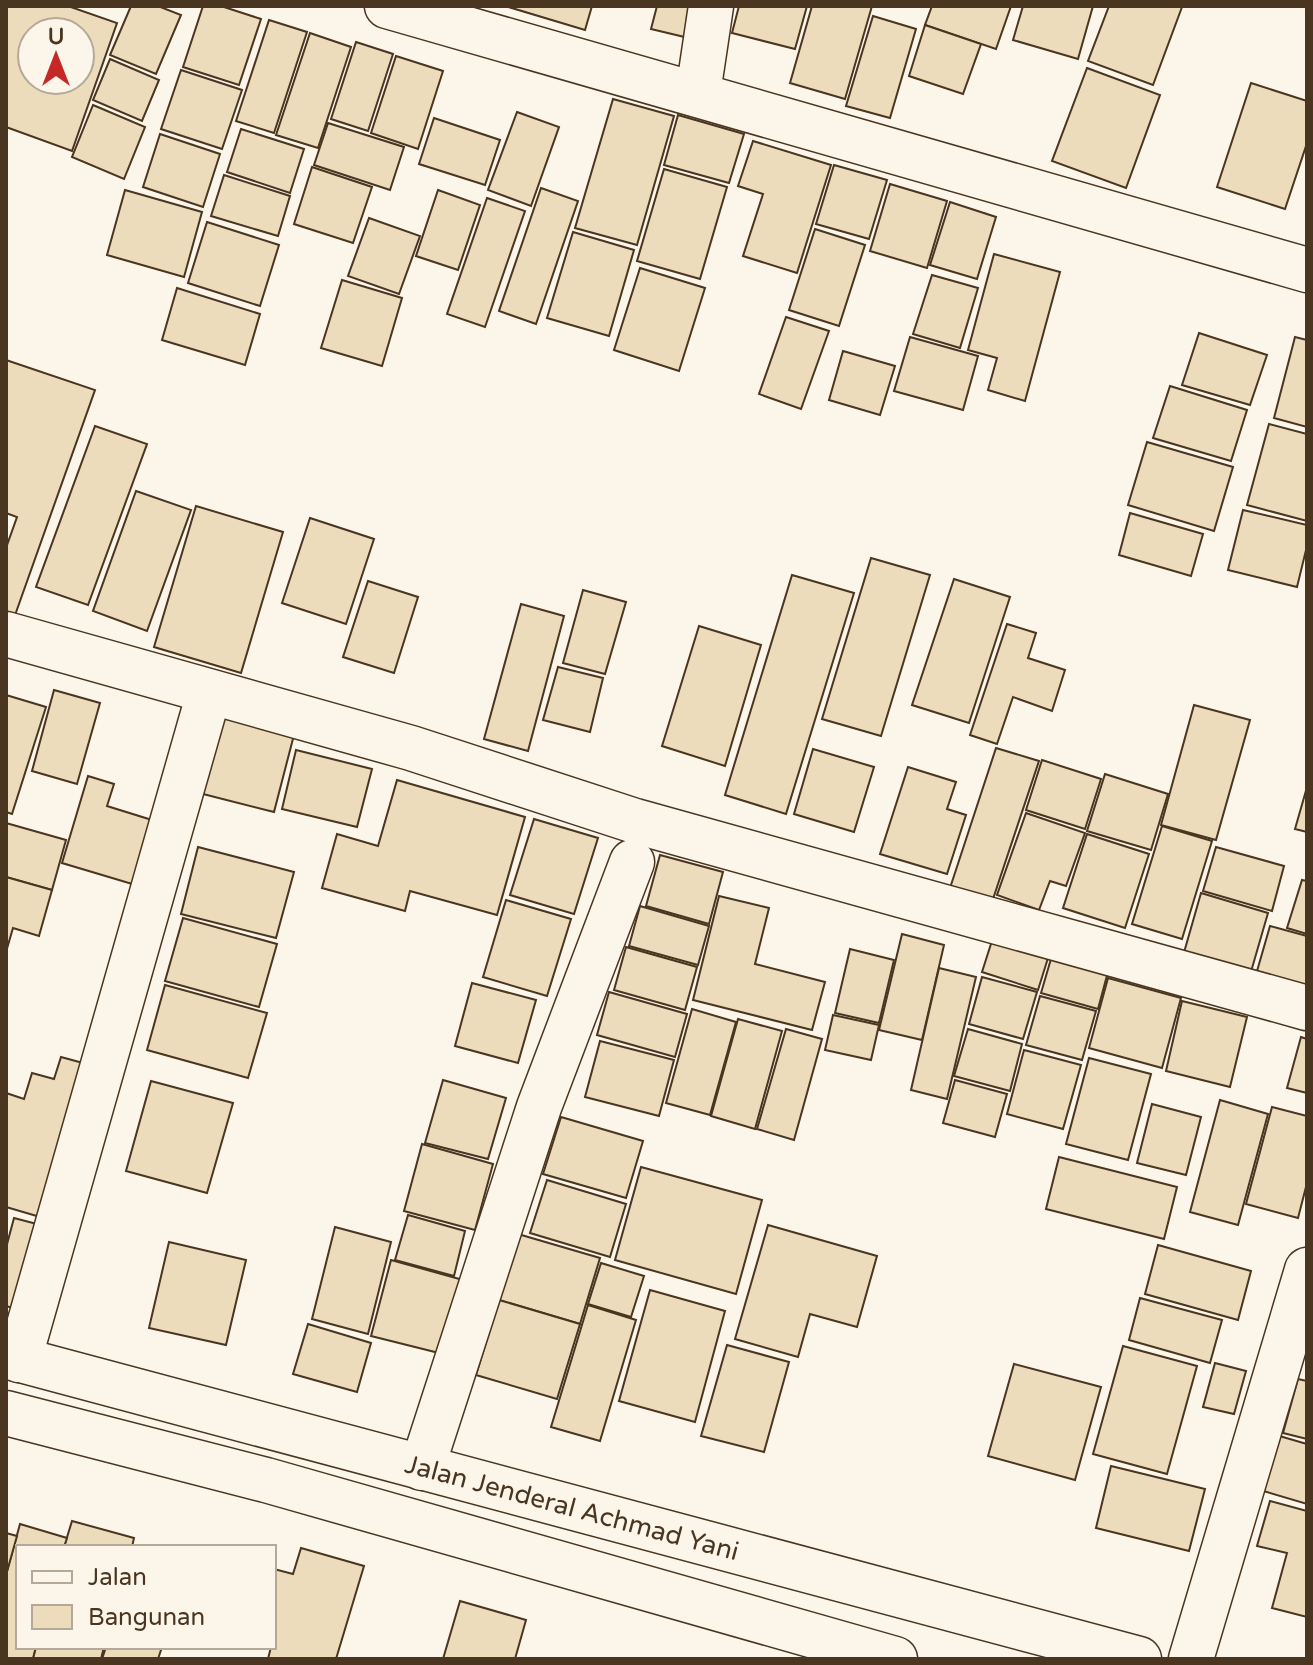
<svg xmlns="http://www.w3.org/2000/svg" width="1313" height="1665" font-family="'Varela Round',sans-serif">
<rect width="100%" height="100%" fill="#fbf6e9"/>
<g fill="#ecdcbc" stroke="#4a3520" stroke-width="2" fill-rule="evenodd">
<path d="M6,6H68L117,23L72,151L6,127ZM32,32H80V80H32Z"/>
<path d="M131,6H158L181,15L156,74L110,55Z"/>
<path d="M203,6H221L261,19L239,85L183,67Z"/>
<path d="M505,6H592L585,30Z"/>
<path d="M657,6H706L697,40L651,29Z"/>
<path d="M739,6H807L795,49L732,33Z"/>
<path d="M812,6H872L845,99L790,83Z"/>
<path d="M932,6H1011L996,49L925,25Z"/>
<path d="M1023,6H1093L1078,59L1013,40Z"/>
<path d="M1109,6L1182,7L1153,85L1088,61Z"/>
<path d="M873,16L916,29L890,118L846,106Z"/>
<path d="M269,20L307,32L274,133L236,121Z"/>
<path d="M925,25L981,44L963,94L909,76Z"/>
<path d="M310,33L351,47L318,148L276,135Z"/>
<path d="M356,42L393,54L368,131L331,119Z"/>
<path d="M396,56L443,71L418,149L371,133Z"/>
<path d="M110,59L159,80L142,121L93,100Z"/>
<path d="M1087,68L1160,95L1126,188L1052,161Z"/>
<path d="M181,70L242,90L222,149L161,129Z"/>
<path d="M1251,83L1307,101V143L1285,209L1217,187Z"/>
<path d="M613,99L674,116L637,245L575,228Z"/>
<path d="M93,105L145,127L124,179L72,157Z"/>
<path d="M517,112L559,127L531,206L488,190Z"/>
<path d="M678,115L744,134L729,183L664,165Z"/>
<path d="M434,118L500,140L485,185L419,164Z"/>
<path d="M328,123L404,147L390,190L314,165Z"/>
<path d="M241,129L304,149L290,193L227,172Z"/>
<path d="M160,134L220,154L203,207L143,187Z"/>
<path d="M753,141L831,165L797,273L743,256L763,194L738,186Z"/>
<path d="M834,165L887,180L869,239L816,224Z"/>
<path d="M312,167L372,187L353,243L294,224Z"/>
<path d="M664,169L727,187L700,279L637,261Z"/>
<path d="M224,175L290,196L278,236L211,216Z"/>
<path d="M890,184L947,201L927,268L870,251Z"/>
<path d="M541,188L578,201L536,324L499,311Z"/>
<path d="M125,190L202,212L184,277L107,255Z"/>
<path d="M438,190L480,205L458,270L416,256Z"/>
<path d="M487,198L525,211L485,327L447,314Z"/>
<path d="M950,202L996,217L977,279L930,265Z"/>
<path d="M369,218L420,236L399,294L348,276Z"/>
<path d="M207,222L279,245L260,306L188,283Z"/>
<path d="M815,229L865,245L839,326L789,310Z"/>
<path d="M573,232L634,250L609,336L547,318Z"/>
<path d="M994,254L1060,272L1025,401L988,390L997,358L968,350Z"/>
<path d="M640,268L705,288L679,371L614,350Z"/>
<path d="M932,275L978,288L960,348L913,334Z"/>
<path d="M342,280L402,298L382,366L321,348Z"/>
<path d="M177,288L260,314L245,365L162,340Z"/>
<path d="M786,317L829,331L801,409L759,394Z"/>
<path d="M1199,333L1267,355L1250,405L1182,385Z"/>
<path d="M910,337L978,356L963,410L894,391Z"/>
<path d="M1295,337L1307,340V427L1274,418Z"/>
<path d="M843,351L895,366L880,415L829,400Z"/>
<path d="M6,360L95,390L14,618L6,615V548L17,517L6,513Z"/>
<path d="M1170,386L1247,410L1231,461L1153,438Z"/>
<path d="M1269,424L1307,434V521L1247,505Z"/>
<path d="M95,426L147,444L88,605L36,587Z"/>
<path d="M1147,442L1233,467L1214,531L1128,505Z"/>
<path d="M136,491L191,510L147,631L93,611Z"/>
<path d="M196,506L283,532L241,673L154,647Z"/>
<path d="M1243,510L1307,525V546L1297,587L1228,570Z"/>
<path d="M1130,513L1203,534L1191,576L1119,555Z"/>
<path d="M310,518L374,539L346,624L282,603Z"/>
<path d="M871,558L930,575L881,736L822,719Z"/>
<path d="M792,575L854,593L786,814L725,795Z"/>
<path d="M954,579L1010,597L969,723L912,705Z"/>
<path d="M368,581L418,597L394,673L343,657Z"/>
<path d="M583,590L626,602L605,674L563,663Z"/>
<path d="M521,604L564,616L528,751L484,739Z"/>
<path d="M1007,624L1036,633L1028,658L1065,670L1052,711L1013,697L997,744L970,735Z"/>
<path d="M699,626L761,645L725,766L662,746Z"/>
<path d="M558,667L603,678L590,732L543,720Z"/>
<path d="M54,690L100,703L77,784L32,771Z"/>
<path d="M6,695L46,707L12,814L6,812Z"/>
<path d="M1194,705L1250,720L1216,840L1161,825Z"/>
<path d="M224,713L295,731L274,812L203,794Z"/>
<path d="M996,748L1039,761L992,902L950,888Z"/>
<path d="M813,749L874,767L854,832L794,814Z"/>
<path d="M296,750L372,769L357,827L282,809Z"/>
<path d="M1042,760L1101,779L1085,829L1026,810Z"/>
<path d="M908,767L956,782L947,809L966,815L947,874L880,854Z"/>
<path d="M1105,774L1168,794L1151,850L1087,831Z"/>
<path d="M88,776L114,784L107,806L168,825L149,889L62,863Z"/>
<path d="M397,780L525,817L497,915L410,891L405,911L322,888L337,834L378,846Z"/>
<path d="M1307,787V832L1295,829Z"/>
<path d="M1026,813L1085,833L1066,886L1050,881L1039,910L997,895Z"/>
<path d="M534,819L598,838L574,914L510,895Z"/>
<path d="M6,823L66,840L52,890L6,877Z"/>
<path d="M1162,826L1212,841L1182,939L1132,924Z"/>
<path d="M1087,834L1149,854L1125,928L1063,908Z"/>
<path d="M198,847L294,872L276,938L181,914Z"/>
<path d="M1216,847L1284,866L1272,911L1203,891Z"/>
<path d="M660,855L723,872L709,924L646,906Z"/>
<path d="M6,877L52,890L39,936L13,928L6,952Z"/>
<path d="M1302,880L1307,881V934L1287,928Z"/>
<path d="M1201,893L1268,913L1248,982L1181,963Z"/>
<path d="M719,896L769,908L755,964L825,982L812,1030L693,1000Z"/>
<path d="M506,900L571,919L547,996L483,977Z"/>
<path d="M640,906L709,926L698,965L629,946Z"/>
<path d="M183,918L277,944L259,1007L165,981Z"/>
<path d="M997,925L1053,942L1038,990L982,972Z"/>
<path d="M1270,926L1307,936V1001L1253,985Z"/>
<path d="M902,934L944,945L922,1040L879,1030Z"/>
<path d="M626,947L697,967L685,1010L614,990Z"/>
<path d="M850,949L894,960L879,1023L835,1013Z"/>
<path d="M1053,952L1109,968L1098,1009L1041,993Z"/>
<path d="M939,968L976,977L947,1099L911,1090Z"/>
<path d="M982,977L1037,992L1023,1039L969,1024Z"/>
<path d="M1108,978L1181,998L1162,1068L1089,1048Z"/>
<path d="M472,983L536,1000L518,1063L455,1046Z"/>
<path d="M165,985L267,1013L248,1078L147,1050Z"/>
<path d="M609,992L687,1014L675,1057L597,1035Z"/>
<path d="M1040,996L1096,1011L1082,1060L1026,1045Z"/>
<path d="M1182,1001L1247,1017L1230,1087L1166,1071Z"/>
<path d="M692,1009L736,1022L710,1115L666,1103Z"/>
<path d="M833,1015L879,1025L871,1060L825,1050Z"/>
<path d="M738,1019L782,1031L755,1129L711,1116Z"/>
<path d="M786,1029L822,1039L794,1140L757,1129Z"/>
<path d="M968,1029L1022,1044L1010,1091L954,1076Z"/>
<path d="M1301,1037L1307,1039V1093L1287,1088Z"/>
<path d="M600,1041L674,1060L659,1116L585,1097Z"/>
<path d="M1024,1050L1081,1065L1063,1129L1007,1114Z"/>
<path d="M61,1057L94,1066L47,1219L6,1207V1093L24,1099L32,1073L54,1079Z"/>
<path d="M1089,1058L1151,1074L1128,1160L1066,1144Z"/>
<path d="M443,1080L506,1098L488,1159L425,1143Z"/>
<path d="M955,1080L1007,1094L995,1137L943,1123Z"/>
<path d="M151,1081L233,1103L207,1193L126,1171Z"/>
<path d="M1220,1100L1268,1114L1238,1225L1190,1212Z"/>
<path d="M1152,1104L1201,1117L1186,1175L1137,1163Z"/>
<path d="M1272,1107L1307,1116V1183L1298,1218L1246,1204Z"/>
<path d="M561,1117L643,1141L626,1198L543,1174Z"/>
<path d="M422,1144L493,1164L475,1230L404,1211Z"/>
<path d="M1059,1157L1177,1187L1164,1239L1046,1209Z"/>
<path d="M641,1167L762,1200L736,1294L615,1260Z"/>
<path d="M547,1180L626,1204L610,1257L530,1233Z"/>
<path d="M408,1215L465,1231L454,1276L395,1260Z"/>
<path d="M14,1218L52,1228L30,1313L6,1306V1248Z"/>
<path d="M768,1225L877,1256L857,1327L810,1314L798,1357L735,1339Z"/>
<path d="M335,1227L391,1242L368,1334L312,1319Z"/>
<path d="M518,1234L600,1258L580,1324L499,1300Z"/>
<path d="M169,1242L246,1260L226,1345L149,1328Z"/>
<path d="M1158,1245L1251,1271L1238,1320L1145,1294Z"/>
<path d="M391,1260L463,1280L443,1354L371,1336Z"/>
<path d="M601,1263L644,1276L631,1317L588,1304Z"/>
<path d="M650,1290L725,1311L695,1422L619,1401Z"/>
<path d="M1140,1298L1222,1320L1210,1363L1129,1340Z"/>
<path d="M499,1300L580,1324L557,1399L476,1375Z"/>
<path d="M588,1305L636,1320L600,1441L551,1427Z"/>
<path d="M308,1324L371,1343L357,1392L293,1374Z"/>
<path d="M727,1345L789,1362L764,1452L701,1436Z"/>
<path d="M1123,1346L1197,1366L1167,1474L1093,1454Z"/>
<path d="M1215,1363L1246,1371L1234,1414L1203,1407Z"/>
<path d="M1014,1364L1101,1387L1075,1480L988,1456Z"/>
<path d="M1298,1379L1307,1381V1439L1283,1433Z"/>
<path d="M1276,1435L1307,1444V1504L1260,1490Z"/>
<path d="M1111,1466L1205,1489L1189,1551L1096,1528Z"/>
<path d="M1270,1501L1307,1511V1617L1272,1608L1287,1553L1257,1546Z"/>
<path d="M72,1521L134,1538L132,1547H64Z"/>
<path d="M20,1524L67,1538L64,1547H18V1647H36L33,1659H6V1575Z"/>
<path d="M6,1533L17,1536L6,1575Z"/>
<path d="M301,1548L364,1566L336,1659H268L271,1647H274V1569L293,1574Z"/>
<path d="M460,1601L526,1620L515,1659H443Z"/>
<path d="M36,1647H104L101,1659H33Z"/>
<path d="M106,1647H162L158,1659H102Z"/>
</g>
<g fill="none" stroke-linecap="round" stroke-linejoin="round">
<defs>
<g id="minor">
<path d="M387,6L1307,270"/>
<path d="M698,93L711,6"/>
<path d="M6,634L411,748L635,821L1307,1008"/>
<path d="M19,1360L209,693"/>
<path d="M6,1413L266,1480L895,1659"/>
<path d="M422,1468L539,1107L632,862"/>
<path d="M1191,1659L1307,1270"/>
</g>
<g id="major">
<path id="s1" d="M6,1356L1139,1659"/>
</g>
</defs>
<use href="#minor" stroke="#4a3520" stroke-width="47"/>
<use href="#major" stroke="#4a3520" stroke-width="47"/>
<use href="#minor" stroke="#fbf6e9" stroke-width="44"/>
<use href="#major" stroke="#fbf6e9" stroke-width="44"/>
</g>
<g text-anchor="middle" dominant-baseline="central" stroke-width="6" stroke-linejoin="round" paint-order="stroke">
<g font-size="26" fill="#4a3520" stroke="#fbf6e9">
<text stroke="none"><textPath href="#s1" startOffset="586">Jalan Jenderal Achmad Yani</textPath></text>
</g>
</g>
<rect width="1313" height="1665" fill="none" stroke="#4a3520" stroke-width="16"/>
<rect x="16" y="1545" width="260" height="104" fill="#fbf6e9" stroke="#b4a999" stroke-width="2"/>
<rect x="32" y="1571" width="40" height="12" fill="#fbf6e9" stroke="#b4a999" stroke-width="2"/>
<text x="88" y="1585" font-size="24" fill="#4a3520">Jalan</text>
<rect x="32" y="1605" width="40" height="24" fill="#ecdcbc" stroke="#b4a999" stroke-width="2"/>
<text x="88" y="1625" font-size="24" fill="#4a3520">Bangunan</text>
<g transform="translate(56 56)"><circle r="38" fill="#fbf6e9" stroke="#b4a999" stroke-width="2"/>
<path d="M0-6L14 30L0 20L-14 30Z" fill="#c62828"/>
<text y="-12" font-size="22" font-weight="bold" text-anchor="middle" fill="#4a3520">U</text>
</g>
</svg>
